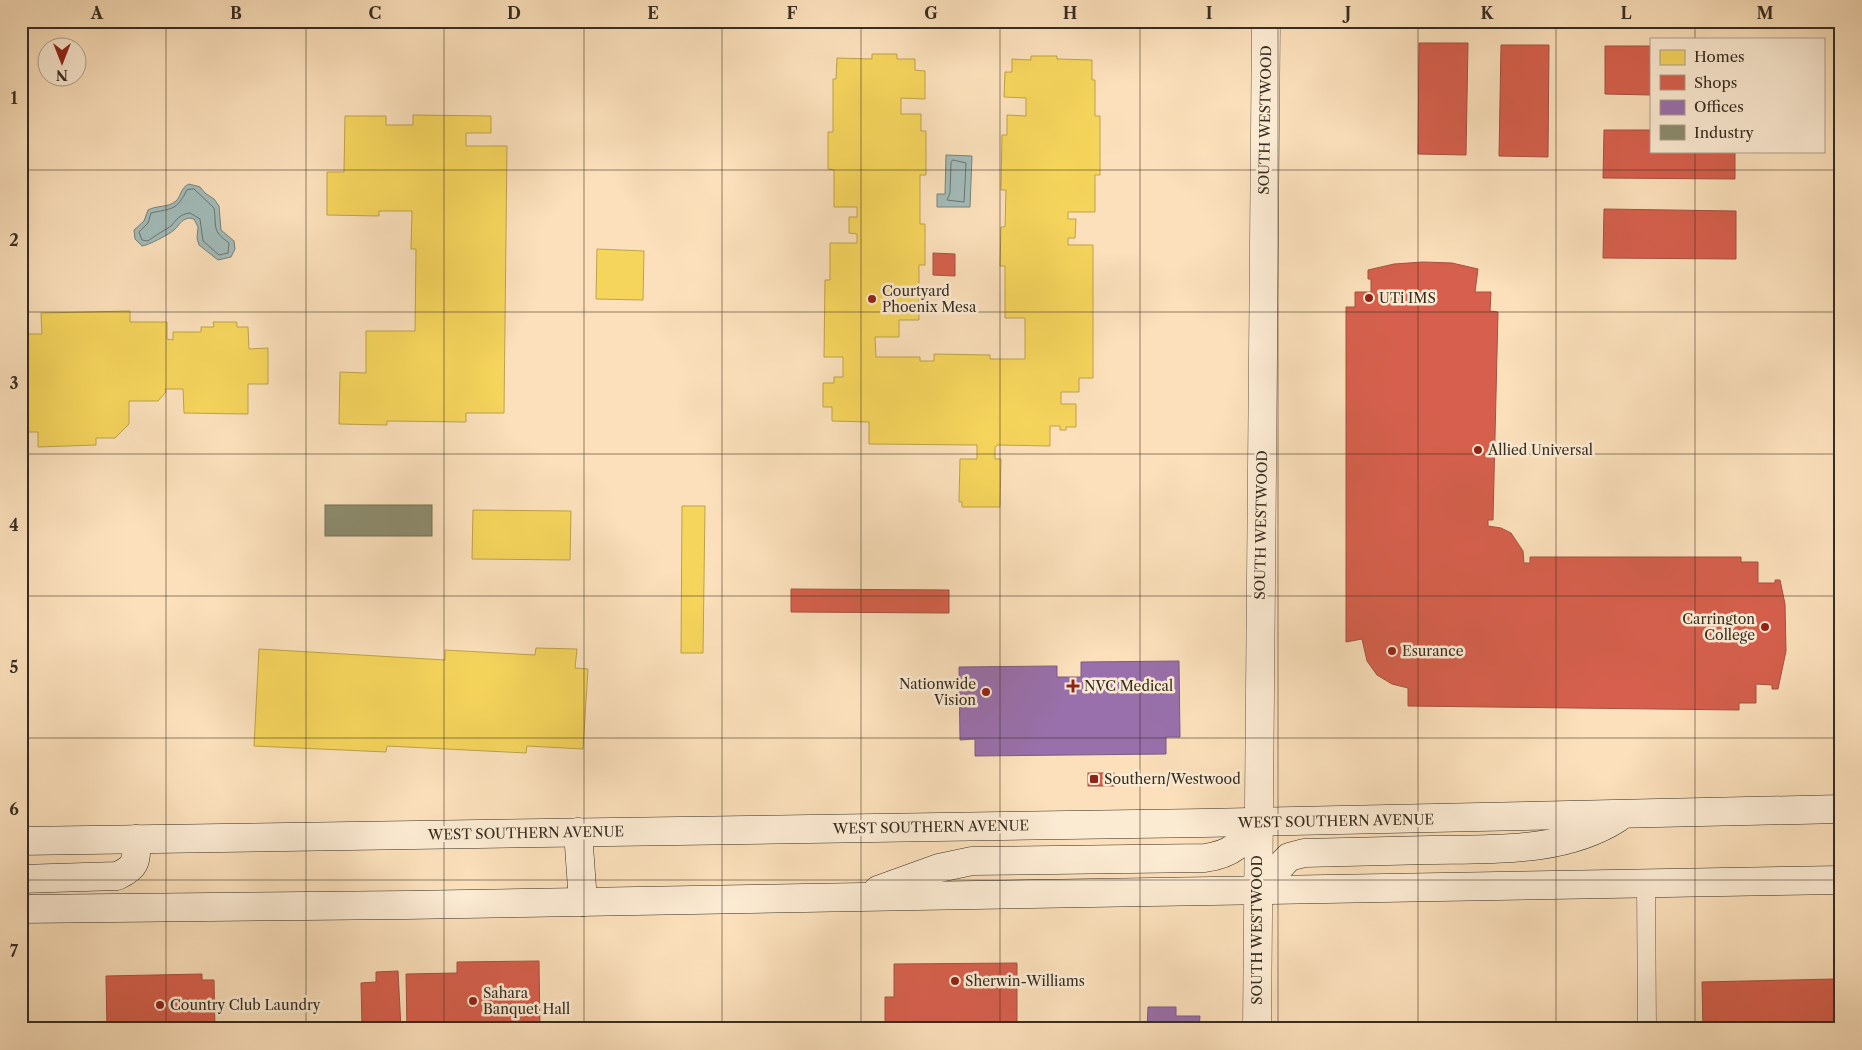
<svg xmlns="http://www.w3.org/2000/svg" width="1862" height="1050" font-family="'Libre Caslon Text',serif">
<rect width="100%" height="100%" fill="#fbe0bb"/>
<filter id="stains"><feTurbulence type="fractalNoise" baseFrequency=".004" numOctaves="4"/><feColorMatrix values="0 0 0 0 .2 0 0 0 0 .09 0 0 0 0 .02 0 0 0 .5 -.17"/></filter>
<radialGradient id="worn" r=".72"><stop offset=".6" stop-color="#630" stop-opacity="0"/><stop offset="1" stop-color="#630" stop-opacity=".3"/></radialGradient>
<g fill="#a2bbb9" stroke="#77827d">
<path d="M946,155L972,156L970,207H937V194H945Z"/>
<path d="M189,184L200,187L205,193L214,199L219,206L221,230L234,241L235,249L231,257L218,260L199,245L197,238L198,227L194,219L189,218C180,220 180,225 174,230C170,234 147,246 142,246L135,239L134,230L144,221L148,210C157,205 168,208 176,201C182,195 180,188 189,184Z"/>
</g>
<g fill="#f6d55c" stroke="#bca34b">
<path d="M872,54H897V59H915V70L925,71V99L901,98V114H921V131H926V175H920V224H925V265H919V320H899V337H875L876,357H920V361H934V354L990,355V359H1025V318H1005V266H1000L1001,227H1005L1006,190H1001L1002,135H1007V115L1026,116V98L1004,97L1005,72H1012V59L1031,60V56H1057V59L1092,60V80H1095V116H1100V175H1095V212H1068V219H1076L1075,238H1068V245H1093V378H1079V392H1061V404H1076V427H1066V430H1060V426H1050V446L998,445L995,447V459H1001L1000,507H962V502H959L960,459H977V445L869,444V422L832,421V407H823V383H834V377H843V357H824L825,280H830V243H857V234L849,233V217H857V207H834V170L828,169V132H833V79H836L837,58L872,59Z"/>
<path d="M413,115L491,116V133H466V146H507L504,413H466V422L387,421V425L339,424L340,372L366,373V331H415L416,249H411L412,211H379V216L327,215V172H344L345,116H386V125H413Z"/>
<path d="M597,249L644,251L643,300L596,299Z"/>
<path d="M130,311V322H167V339L173,340V332H201V327H214L213,322H237V327H248L249,349L268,348V384H248V414L184,413L183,389H165L166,392L158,401H129V424L115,438H96V445L38,447V432H21V334H42L41,313Z"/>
<path d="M682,506H705L703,653H681Z"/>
<path d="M473,510L571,511L570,560L472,559Z"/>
<path d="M536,648L577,649L575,668L588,669L583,749L527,746L526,753L387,746L386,752L254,746L259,649L445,660V650L535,655Z"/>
</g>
<g fill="#d6604d" stroke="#a65140">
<path d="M1419,43H1468L1466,155L1418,154Z"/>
<path d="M1501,45H1549L1548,157L1499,156Z"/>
<path d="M1605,46H1651V95L1605,94Z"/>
<path d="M1604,130H1651V151H1735V179L1603,178Z"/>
<path d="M1604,209L1736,211V259L1603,258Z"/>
<path d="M933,253L955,254V276L933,275Z"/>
<path d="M1423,262L1452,263L1478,269L1475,292H1491L1490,311L1498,312L1493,520H1488V526L1501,528L1511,533L1523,551L1524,563H1530V557H1741V562H1758V583H1775V580H1780L1785,604L1786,651L1778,689H1772V685L1756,684V703H1739V710L1408,706V688L1392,684L1377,675L1367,661L1362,639L1346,642V307H1355V292H1371V279H1368V270L1394,264Z"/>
<path d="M791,589L949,590V613L791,612Z"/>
<rect x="1088" y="773" width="26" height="13"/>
<path d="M539,961L540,1029H407L406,974L457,973V962Z"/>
<path d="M1017,963V1029H885V997H894V964Z"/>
<path d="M398,971L401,1028L349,1029V1026H362L361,983L376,982V972Z"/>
<path d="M202,974V980H214L215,1029H107L106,976Z"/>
<path d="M1835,979L1836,1029H1703L1702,982Z"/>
</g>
<g fill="#9970ab" stroke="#7b5c82">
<path d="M1179,661L1180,737H1166V754L975,756V739L960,740L959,667L1057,666V677H1081V662Z"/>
<path d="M1148,1007H1176V1016H1200L1199,1029H1147Z"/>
</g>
<rect fill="#8c8c6e" stroke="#727057" x="325" y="505" width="107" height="31"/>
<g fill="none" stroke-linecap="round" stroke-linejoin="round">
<g stroke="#6c746e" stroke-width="1">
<path d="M953,160L966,163L964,202L947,200L950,193L951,163Z"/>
<path d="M194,189L214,208C217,227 211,230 229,243L228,253L219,255L203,241L200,219L190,213C180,214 177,219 171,226C170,227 151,238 148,241L142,240L139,232L148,223L151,213C173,208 176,211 187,190Z"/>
</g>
<defs>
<path id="service" d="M1646,883L1647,1029"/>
<path id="tertiary" d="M1257,1029L1266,21"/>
<g id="secondary">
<path d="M578,832L583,902"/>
<path d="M21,841L1204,823L1841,809"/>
<path d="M21,879L117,876C138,866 136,861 136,839"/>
<path d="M878,890L939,868L972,861L1205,858C1233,854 1241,844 1257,822"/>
<path d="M1258,890L1289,857L1304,853C1346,852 1388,851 1430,850C1493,849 1564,853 1618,818"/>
<path d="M21,909L406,905L1841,880"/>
</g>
</defs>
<use href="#service" stroke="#675a48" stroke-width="19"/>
<use href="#tertiary" stroke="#675a48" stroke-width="29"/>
<use href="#secondary" stroke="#362d22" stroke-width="29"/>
<use href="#service" stroke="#fcebd3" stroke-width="18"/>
<use href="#tertiary" stroke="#fcebd3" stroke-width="28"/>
<use href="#secondary" stroke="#fcebd3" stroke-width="28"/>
</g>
<path fill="none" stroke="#362d22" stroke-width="1" stroke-opacity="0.55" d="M166,21V1029M306,21V1029M444,21V1029M584,21V1029M722,21V1029M861,21V1029M1000,21V1029M1140,21V1029M1278,21V1029M1418,21V1029M1556,21V1029M1695,21V39M1695,151V1029M21,170H1841M21,312H1841M21,454H1841M21,596H1841M21,738H1841M21,880H1841"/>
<g fill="#8f2418" stroke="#fcebd3" stroke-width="2">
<circle cx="1369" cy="298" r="5"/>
<circle cx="872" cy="299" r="5"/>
<circle cx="1478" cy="450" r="5"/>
<circle cx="1765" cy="627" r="5"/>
<circle cx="1392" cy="651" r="5"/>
<path d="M1070.5 678.5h5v5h5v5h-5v5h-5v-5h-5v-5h5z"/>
<circle cx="986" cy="692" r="5"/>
<rect x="1089" y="774" width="10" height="10" rx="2.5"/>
<circle cx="955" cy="981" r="5"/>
<circle cx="473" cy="1001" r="5"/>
<circle cx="160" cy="1005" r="5"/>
</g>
<g text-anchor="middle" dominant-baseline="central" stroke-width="5" stroke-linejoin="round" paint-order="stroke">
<g font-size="14" fill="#362d22" stroke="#fcebd3">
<text transform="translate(1265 120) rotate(-89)">SOUTH WESTWOOD</text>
<text transform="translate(1261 525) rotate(-89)">SOUTH WESTWOOD</text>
<text transform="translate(1336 821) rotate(-1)">WEST SOUTHERN AVENUE</text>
<text transform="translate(931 827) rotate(-1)">WEST SOUTHERN AVENUE</text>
<text transform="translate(526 833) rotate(-1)">WEST SOUTHERN AVENUE</text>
<text transform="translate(1257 930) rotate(-90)">SOUTH WESTWOOD</text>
</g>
<g font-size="14" fill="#362d22" stroke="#fcebd3" text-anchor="start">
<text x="882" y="291">Courtyard<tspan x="882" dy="16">Phoenix Mesa</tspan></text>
<text x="1379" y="298">UTi IMS</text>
<text x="1488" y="450">Allied Universal</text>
<text x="1755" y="619" text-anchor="end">Carrington<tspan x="1755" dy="16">College</tspan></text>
<text x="1402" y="651">Esurance</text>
<text x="976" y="684" text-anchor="end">Nationwide<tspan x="976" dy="16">Vision</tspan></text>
<text x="1084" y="686">NVC Medical</text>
<text x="1104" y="779">Southern/Westwood</text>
<text x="965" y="981">Sherwin-Williams</text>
<text x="483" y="993">Sahara<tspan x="483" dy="16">Banquet Hall</tspan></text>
<text x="170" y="1005">Country Club Laundry</text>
</g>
</g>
<rect width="1862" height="1050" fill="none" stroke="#fbe0bb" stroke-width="55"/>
<rect x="1650" y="38" width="175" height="115" fill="#fcebd3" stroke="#ad9f8c"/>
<rect x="1660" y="50" width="25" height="15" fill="#f6d55c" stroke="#ad9f8c"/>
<text x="1694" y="62" font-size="15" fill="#362d22">Homes</text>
<rect x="1660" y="75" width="25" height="15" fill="#d6604d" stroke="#ad9f8c"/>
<text x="1694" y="88" font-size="15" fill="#362d22">Shops</text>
<rect x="1660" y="100" width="25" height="15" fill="#9970ab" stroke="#ad9f8c"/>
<text x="1694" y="112" font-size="15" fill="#362d22">Offices</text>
<rect x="1660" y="125" width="25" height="15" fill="#8c8c6e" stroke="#ad9f8c"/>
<text x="1694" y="138" font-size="15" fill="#362d22">Industry</text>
<g transform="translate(62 62) rotate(180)"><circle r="24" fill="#fcebd3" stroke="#ad9f8c"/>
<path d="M0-4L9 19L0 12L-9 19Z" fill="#8f2418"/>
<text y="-8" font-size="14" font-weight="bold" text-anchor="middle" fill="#362d22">N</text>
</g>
<rect x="28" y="28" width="1806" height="994" fill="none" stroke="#362d22" stroke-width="2"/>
<g font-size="16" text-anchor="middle" font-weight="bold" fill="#362d22">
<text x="97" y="19">A</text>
<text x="236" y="19">B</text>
<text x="375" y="19">C</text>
<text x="514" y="19">D</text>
<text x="653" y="19">E</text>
<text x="792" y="19">F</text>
<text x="931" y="19">G</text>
<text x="1070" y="19">H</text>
<text x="1209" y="19">I</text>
<text x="1348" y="19">J</text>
<text x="1487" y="19">K</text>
<text x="1626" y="19">L</text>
<text x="1765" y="19">M</text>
<text x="14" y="104">1</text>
<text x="14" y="246">2</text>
<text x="14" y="389">3</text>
<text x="14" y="531">4</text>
<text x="14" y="673">5</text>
<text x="14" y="815">6</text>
<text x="14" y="957">7</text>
</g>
<rect width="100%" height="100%" filter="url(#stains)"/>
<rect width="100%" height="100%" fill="url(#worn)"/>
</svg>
